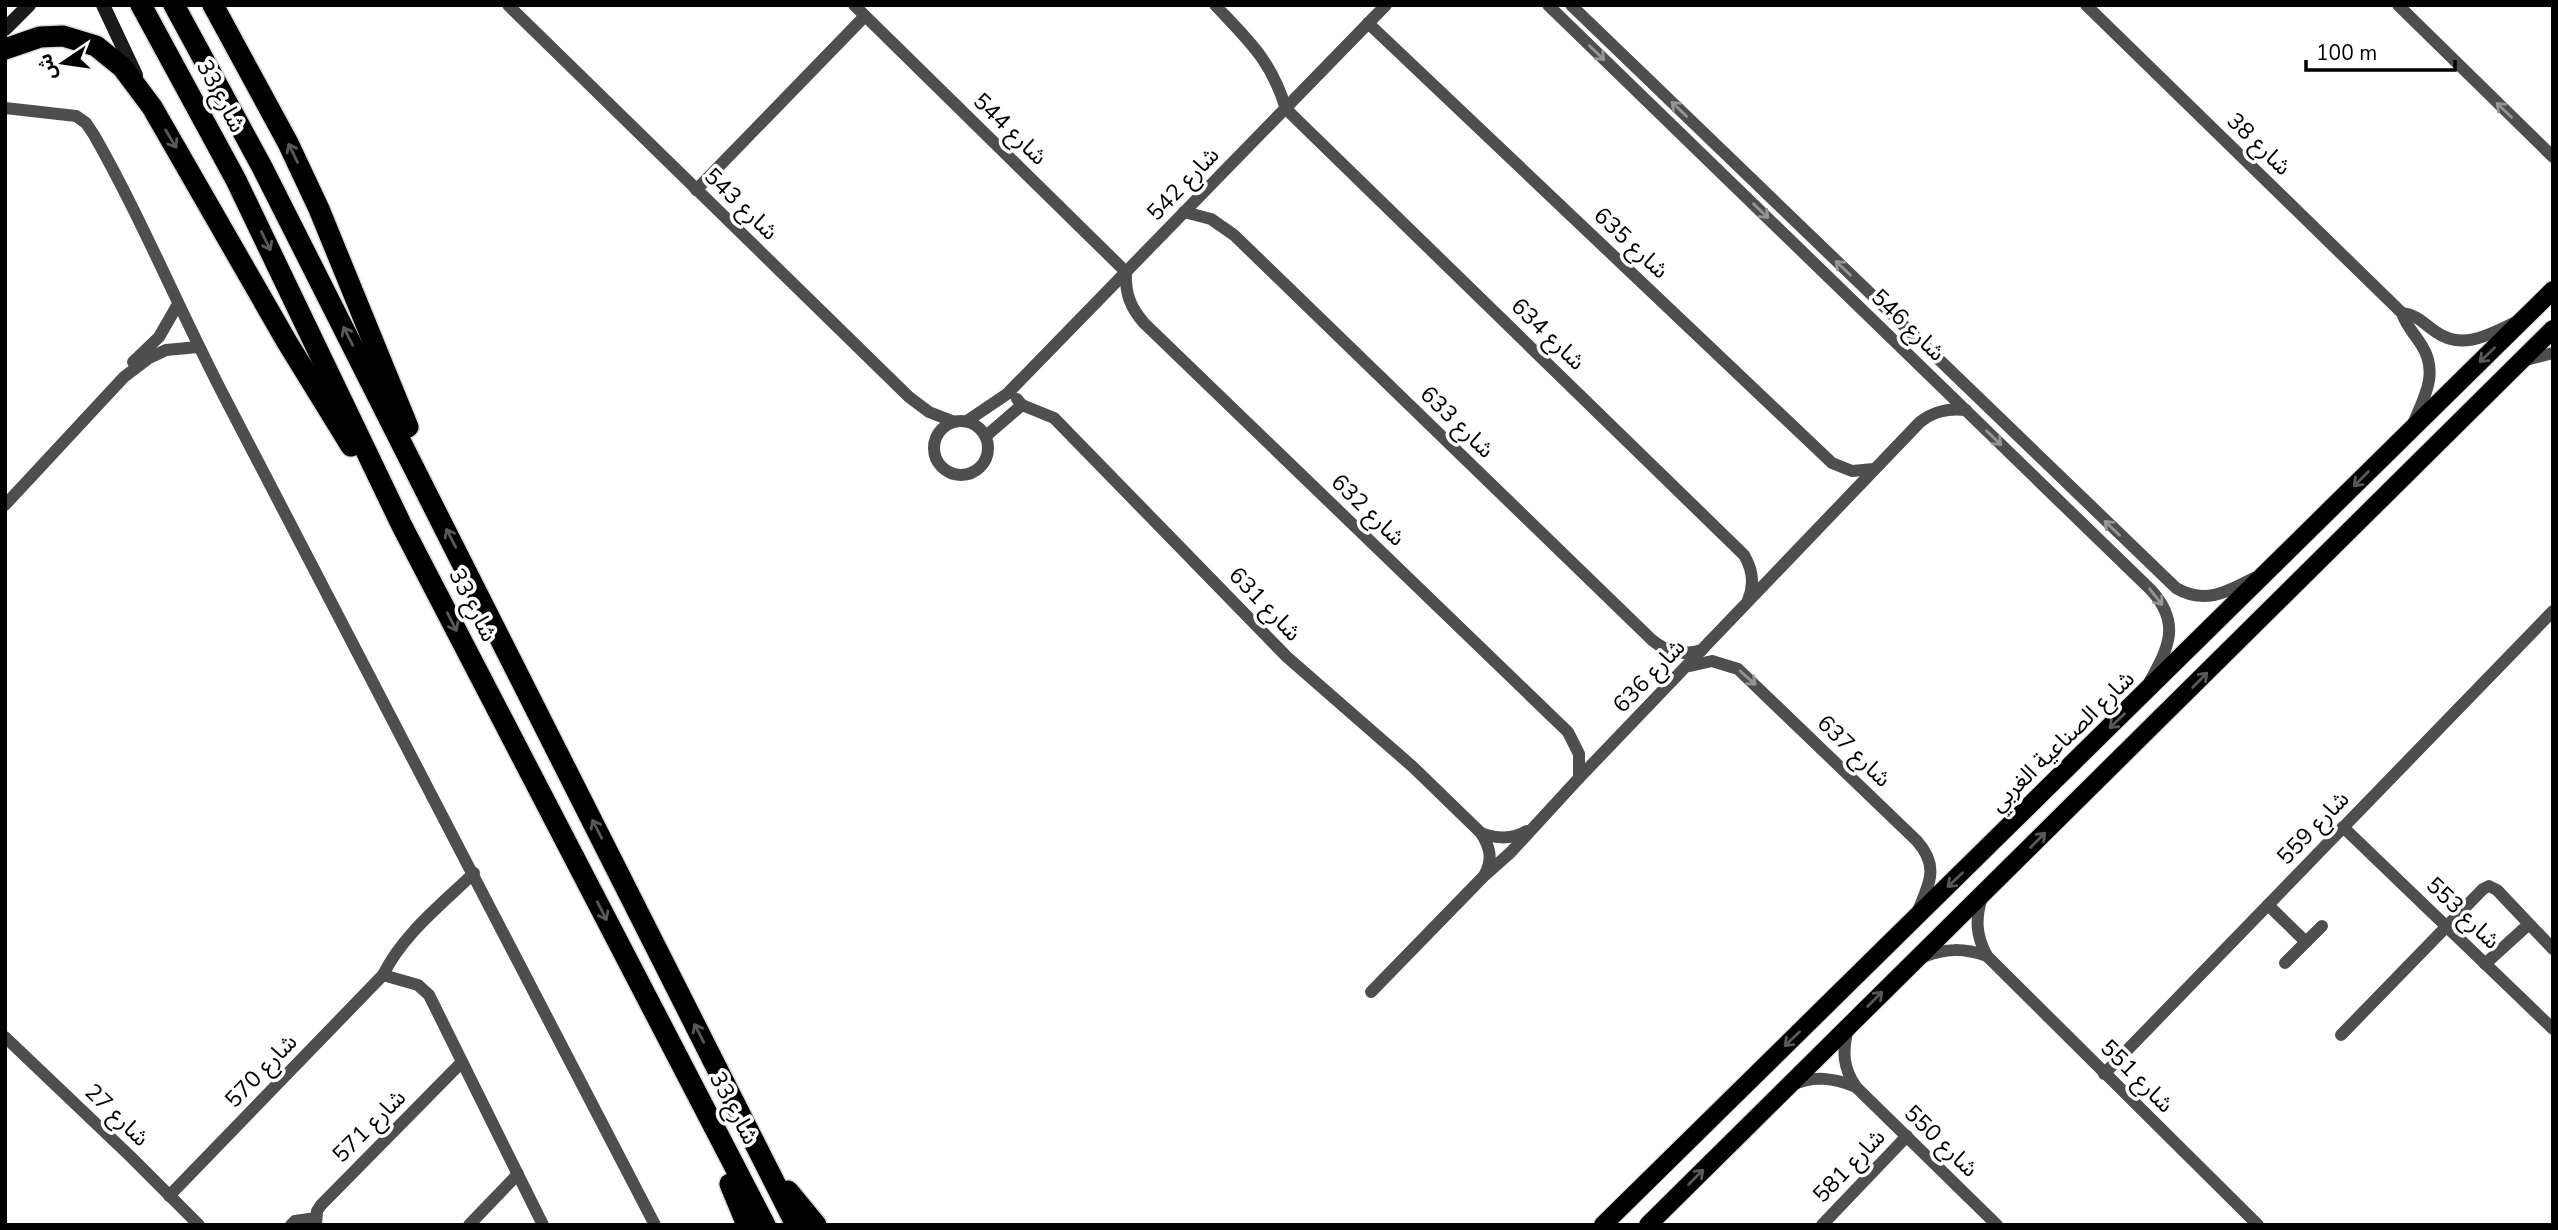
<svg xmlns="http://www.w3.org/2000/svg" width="2558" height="1230" font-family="'Nunito Sans','Noto Sans Arabic',sans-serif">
<rect width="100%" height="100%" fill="#fff"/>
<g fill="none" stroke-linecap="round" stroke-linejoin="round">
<defs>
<g id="primary">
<path d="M1603,1225L2553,290"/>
<path d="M1648,1225L2553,329"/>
</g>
<g id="highway">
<path d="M141,5L236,180L402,526L765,1225"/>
<path d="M174,5L262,167L796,1225"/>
<path d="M213,5L288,143L319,209L408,427"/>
<path d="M5,49L40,37L63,36L96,46L122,67L152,107L287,342L351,446"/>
<path d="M730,1184L747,1225"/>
<path d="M788,1191L816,1225"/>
</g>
</defs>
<use href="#primary" stroke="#dbdbdb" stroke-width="20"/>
<use href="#highway" stroke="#dbdbdb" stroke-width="24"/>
<g stroke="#4e4e4e" stroke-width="12">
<path d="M508,5L909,397L929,412L952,421"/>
<path d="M854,5L1126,272C1125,293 1130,307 1144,323L1568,732L1579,754V778"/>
<path d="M1215,5C1249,41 1271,60 1286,109L1744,555C1753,570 1755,584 1748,600"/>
<path d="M1548,5L2151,590C2181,623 2169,647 2150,681"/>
<path d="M1571,5L2176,588C2205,605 2227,592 2254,578"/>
<path d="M2086,5L2402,313C2406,326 2415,334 2422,346C2439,373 2424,398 2413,424"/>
<path d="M2398,5L2553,157"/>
<path d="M1368,23L1832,463L1852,471L1874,469"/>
<path d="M5,108L76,116L86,123L94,135C143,221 180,312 226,400C370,674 513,949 655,1225"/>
<path d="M696,190L865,16"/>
<path d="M1184,212L1211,219L1234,235L1652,640C1668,653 1682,656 1702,650"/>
<path d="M2402,313C2418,315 2424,324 2436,332C2463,351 2490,334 2516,322"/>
<path d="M2526,360L2553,353"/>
<path d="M133,362L159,337L178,304"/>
<path d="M1022,405L1054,418L1287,657L1413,767L1481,833C1490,847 1493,859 1485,874"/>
<circle cx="961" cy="448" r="27"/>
<path d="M967,421L1007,394L1386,5"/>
<path d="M986,436L1022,405L1017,399"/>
<path d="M5,505L124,377L149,358L166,350L198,347"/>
<path d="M1690,666L1712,661L1738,669L1917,841C1940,867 1929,884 1917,913"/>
<path d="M2343,827L2553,1029"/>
<path d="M1481,833C1497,839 1512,840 1527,831"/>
<path d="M1982,897C1975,919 1976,936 1987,956L2258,1225"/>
<path d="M2268,905L2306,942"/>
<path d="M1923,957C1946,948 1964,948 1987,956"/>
<path d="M2285,963L2322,926"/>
<path d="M2485,964L2529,924"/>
<path d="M383,975L418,985L429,995L543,1225"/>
<path d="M1371,992L1484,876L1510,853L1579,778L1920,422C1934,411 1948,408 1966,410"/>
<path d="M1848,1029C1842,1051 1843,1068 1856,1087L1997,1225"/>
<path d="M2341,1035L2483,889L2489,886L2497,890L2553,949"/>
<path d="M5,1037L131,1157L199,1225"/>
<path d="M2104,1074L2553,611"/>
<path d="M1792,1085C1814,1075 1834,1078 1856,1087"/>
<path d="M169,1196L383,975C403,934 442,904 474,873"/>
<path d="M291,1225L295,1221L316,1218"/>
<path d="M316,1225L317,1211L321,1205L462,1062"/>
<path d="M469,1225L518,1174"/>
<path d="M1822,1225L1907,1136"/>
</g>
<g stroke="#1b1b1b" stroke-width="14">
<path d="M103,5L136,75"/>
<path d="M5,29L29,5"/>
</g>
<use href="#primary" stroke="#000" stroke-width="18"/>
<use href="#highway" stroke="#000" stroke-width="21"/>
</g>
<defs><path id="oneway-shaft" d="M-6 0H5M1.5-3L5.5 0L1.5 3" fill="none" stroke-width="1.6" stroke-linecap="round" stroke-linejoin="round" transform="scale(1.75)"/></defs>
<g stroke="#959595">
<use href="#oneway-shaft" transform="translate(1597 53) rotate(44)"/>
<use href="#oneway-shaft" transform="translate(1679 109) rotate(-136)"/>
<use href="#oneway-shaft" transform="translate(2504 110) rotate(-136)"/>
<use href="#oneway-shaft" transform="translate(1761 211) rotate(44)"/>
<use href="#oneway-shaft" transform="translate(1843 268) rotate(-136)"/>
<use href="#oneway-shaft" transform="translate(1994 438) rotate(44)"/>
<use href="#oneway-shaft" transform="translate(2112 528) rotate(-136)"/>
<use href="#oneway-shaft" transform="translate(2156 597) rotate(52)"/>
<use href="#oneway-shaft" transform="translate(1748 678) rotate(42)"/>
</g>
<g stroke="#595959">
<use href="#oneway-shaft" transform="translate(171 139) rotate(59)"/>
<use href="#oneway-shaft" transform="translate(293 153) rotate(-116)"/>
<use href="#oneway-shaft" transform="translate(266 241) rotate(64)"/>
<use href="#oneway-shaft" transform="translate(348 336) rotate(-117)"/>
<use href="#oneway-shaft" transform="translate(2487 355) rotate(136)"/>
<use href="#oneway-shaft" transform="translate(2361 479) rotate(135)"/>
<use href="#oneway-shaft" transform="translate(451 538) rotate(-117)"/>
<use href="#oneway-shaft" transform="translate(452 622) rotate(63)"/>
<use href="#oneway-shaft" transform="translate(2200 680) rotate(-45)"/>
<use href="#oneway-shaft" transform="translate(2117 721) rotate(136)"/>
<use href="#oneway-shaft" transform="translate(597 829) rotate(-117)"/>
<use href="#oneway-shaft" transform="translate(2038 840) rotate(-45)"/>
<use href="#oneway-shaft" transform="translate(1955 880) rotate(136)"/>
<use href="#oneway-shaft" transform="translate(602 911) rotate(63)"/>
<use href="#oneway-shaft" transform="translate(1875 999) rotate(-45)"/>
<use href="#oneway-shaft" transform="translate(699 1033) rotate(-117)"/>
<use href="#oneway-shaft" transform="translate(1792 1039) rotate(136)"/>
<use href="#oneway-shaft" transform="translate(1696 1177) rotate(-45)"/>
</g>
<g text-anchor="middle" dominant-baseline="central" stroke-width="7" stroke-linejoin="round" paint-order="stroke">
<g font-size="23" fill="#000" stroke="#fff">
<text transform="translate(221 96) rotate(62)">شارع 33</text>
<text transform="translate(1010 129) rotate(44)">شارع 544</text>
<text transform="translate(2259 144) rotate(44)">شارع 38</text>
<text transform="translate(1183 184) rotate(-46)">شارع 542</text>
<text transform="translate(741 204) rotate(44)">شارع 543</text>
<text transform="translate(1631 243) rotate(43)">شارع 635</text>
<text transform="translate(1908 325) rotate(44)">شارع 546</text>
<text transform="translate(1548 334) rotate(44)">شارع 634</text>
<text transform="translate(1457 422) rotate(44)">شارع 633</text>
<text transform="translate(1368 510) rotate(44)">شارع 632</text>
<text transform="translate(1265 604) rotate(46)">شارع 631</text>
<text transform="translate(473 605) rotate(63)">شارع 33</text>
<text transform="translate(1649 676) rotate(-46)">شارع 636</text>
<text transform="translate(2062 741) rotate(-44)">شارع الصناعية الغربي</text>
<text transform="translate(1854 751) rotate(44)">شارع 637</text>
<text transform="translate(2313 828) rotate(-46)">شارع 559</text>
<text transform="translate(2463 913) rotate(44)">شارع 553</text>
<text transform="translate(261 1071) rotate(-46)">شارع 570</text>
<text transform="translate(2137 1076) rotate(45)">شارع 551</text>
<text transform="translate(734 1108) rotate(62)">شارع 33</text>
<text transform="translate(117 1115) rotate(44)">شارع 27</text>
<text transform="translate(369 1126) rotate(-45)">شارع 571</text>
<text transform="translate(1941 1141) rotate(44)">شارع 550</text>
<text transform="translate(1849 1166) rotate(-46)">شارع 581</text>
</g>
</g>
<rect width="2558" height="1230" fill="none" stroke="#000000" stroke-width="14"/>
<g transform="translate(63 63) rotate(257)" stroke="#ffffff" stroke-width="5" paint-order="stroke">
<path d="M0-5L12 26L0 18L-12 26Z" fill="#000000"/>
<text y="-10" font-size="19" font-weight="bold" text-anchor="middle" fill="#000000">ش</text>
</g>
<path d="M2306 60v10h149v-10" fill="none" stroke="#000000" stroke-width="3.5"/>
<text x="2316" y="60" font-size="21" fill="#000000" stroke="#ffffff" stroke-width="5" paint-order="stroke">100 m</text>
</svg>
